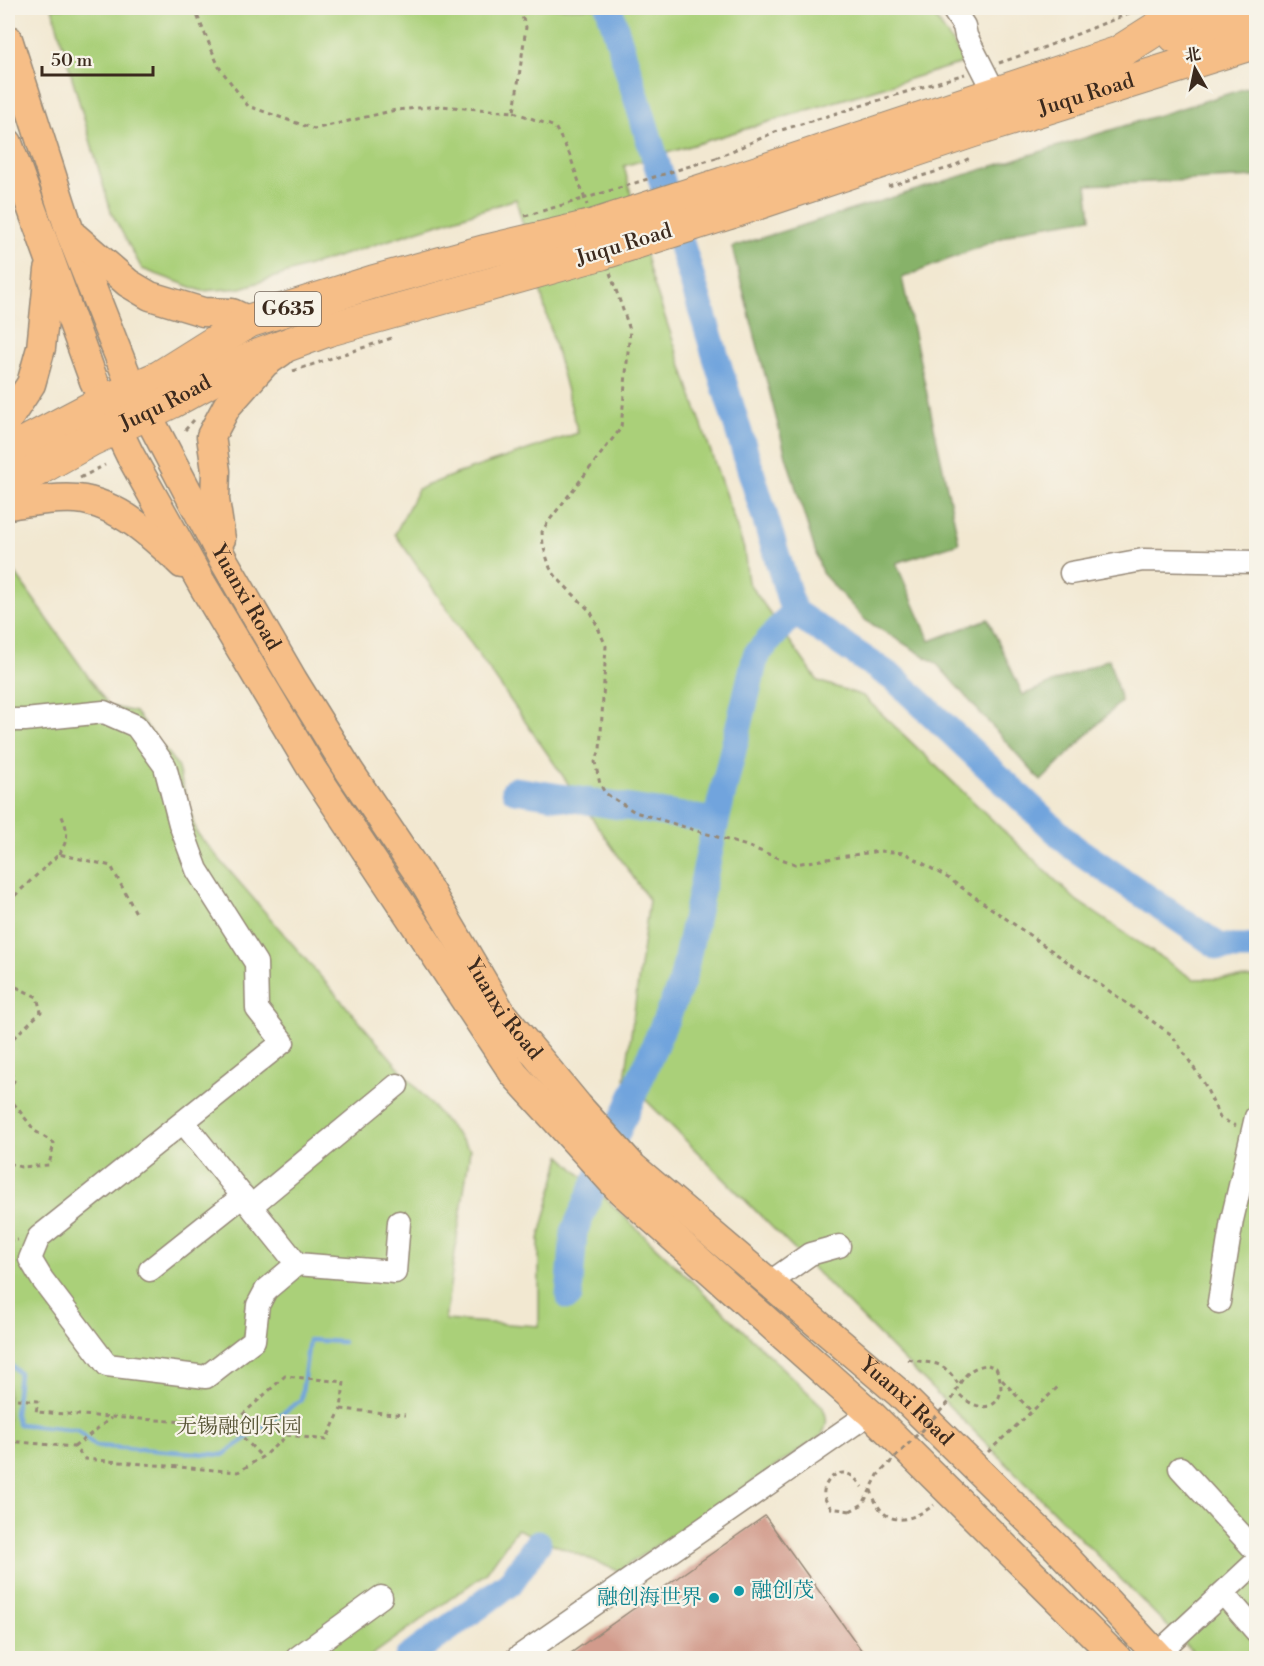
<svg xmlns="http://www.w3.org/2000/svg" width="1264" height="1666" font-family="'Libre Bodoni','Noto Serif SC',serif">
<rect width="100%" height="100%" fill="#f7f3e8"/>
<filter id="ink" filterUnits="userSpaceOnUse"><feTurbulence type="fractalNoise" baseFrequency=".0167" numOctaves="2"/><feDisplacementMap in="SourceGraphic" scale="12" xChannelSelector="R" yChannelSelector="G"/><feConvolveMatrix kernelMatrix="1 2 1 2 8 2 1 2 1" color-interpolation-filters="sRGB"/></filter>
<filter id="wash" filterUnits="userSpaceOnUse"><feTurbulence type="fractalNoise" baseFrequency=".008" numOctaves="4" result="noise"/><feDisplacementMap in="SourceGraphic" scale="24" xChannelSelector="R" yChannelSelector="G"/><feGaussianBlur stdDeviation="1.35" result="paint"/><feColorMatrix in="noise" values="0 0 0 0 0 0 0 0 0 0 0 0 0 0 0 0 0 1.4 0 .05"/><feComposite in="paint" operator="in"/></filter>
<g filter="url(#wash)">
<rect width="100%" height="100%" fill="#f2e8d1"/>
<g fill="#aad079" stroke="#727d4c" stroke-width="1.5">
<path d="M52,8H929L965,62L624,166L651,276L744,549L748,582L818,681L863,696L1076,900L1193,979L1256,978V1658H1199L625,1079L649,900L395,534L418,489L456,474L578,433L516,199L241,288L202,291L142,269L111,212Z"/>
<path d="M8,563L109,706L135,712L177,765L196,832L470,1150L445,1320L539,1326V1239L561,1156L822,1406C828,1418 828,1425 821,1436L618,1571L517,1529L486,1573L368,1658H8Z"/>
</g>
<path fill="#87b269" stroke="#616e44" stroke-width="1.5" d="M1256,85V177L1087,185L1091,218L1024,229L902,278L959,543L896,563L930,641L988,619L1023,695L1109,659L1121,701L1041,781L936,663L865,620L822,573L786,456L732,247Z"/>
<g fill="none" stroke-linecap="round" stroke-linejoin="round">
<path stroke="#71a4dd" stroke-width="4.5" d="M8,1362L19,1373L15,1414L18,1424L78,1430L95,1446L223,1455L301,1400L309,1340L343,1342"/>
<g stroke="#71a4dd" stroke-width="27">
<path d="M609,8L794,612"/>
<path d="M515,790L716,821"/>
<path d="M569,1296L574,1232L682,982L716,821L756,655L794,612L896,680L1073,847L1220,947H1256"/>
<path d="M408,1658L510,1583L538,1543"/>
</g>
</g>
<g id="blocks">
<path fill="#d29b8c" d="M765,1516L867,1658H564L735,1537Z"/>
</g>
</g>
<g filter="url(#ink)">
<use href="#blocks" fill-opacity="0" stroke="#968978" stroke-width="1.5"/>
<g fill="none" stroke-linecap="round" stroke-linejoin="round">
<defs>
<g id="minor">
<path d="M952,8L964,26L966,36L995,93"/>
<path d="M1071,573L1143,560L1256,562"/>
<path d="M8,720H25L104,712L136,726L165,766L180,824L197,870L256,963L257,1009L283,1042L39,1237L30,1259L42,1279L107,1365L206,1377L254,1340L258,1305L266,1290L297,1264"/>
<path d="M184,1123L297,1264L395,1272L399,1222"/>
<path d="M251,1206L397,1085"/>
<path d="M150,1270L243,1196"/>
<path d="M769,1283L810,1254L839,1246"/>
<path d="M1219,1302L1232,1220L1256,1117"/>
<path d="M1180,1468L1256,1551"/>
<path d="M1223,1593L1256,1631"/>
<path d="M1156,1655L1256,1562"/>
<path d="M297,1658L381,1597"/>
<path d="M517,1658L870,1413"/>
</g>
<g id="major">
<path id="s1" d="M8,39L70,232L132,389L146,412L224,561L293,680L350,772L426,885L502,1014L578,1106L633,1167L899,1393L1057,1548L1160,1658"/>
<path d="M8,143L94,381L130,455L202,584L312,769L514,1074L619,1189L870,1413L1117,1658"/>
<path d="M75,237L128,283L150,296L203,312L232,313L249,321"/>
<path d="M8,419L31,384L41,348L49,270"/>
<path d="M8,505C30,502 55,497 77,499C118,503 154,537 182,564"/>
<path d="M221,539L215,500L216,471L211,436L227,406L265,363L281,352"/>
</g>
<g id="highway">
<path d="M1175,36L1256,11"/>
<path d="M723,184L1118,53L1173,18L1201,8"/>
<path id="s2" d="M731,212L972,131L1256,42"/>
<path d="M8,452L103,402L160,377L249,321L373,282L487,251L593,226"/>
<path id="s3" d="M8,486L90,440L171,402L252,358L327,330L602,253"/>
</g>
</defs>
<use href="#minor" stroke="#968978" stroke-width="25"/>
<use href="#major" stroke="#968978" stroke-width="31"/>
<use href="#highway" stroke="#968978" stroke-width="35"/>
<g stroke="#968978" stroke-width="3" stroke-dasharray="4.5 4.5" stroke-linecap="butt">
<path d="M194,8L219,67L248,106L314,129L396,110L440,106L514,112L526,27L519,8"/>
<path d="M999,63L1045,47L1142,8"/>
<path d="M514,112L555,127L569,153L587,205"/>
<path d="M716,158L775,132L965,74"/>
<path d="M888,186L952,167L972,157"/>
<path d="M525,216L583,199"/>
<path d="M610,273L630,330L621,428L548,522L542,532L543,545L550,568L557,578L591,612L606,646L600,750L595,762L600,784L605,793L635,812L747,846L795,864L879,851L905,853L948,878L1172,1035L1204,1083L1220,1118L1236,1126"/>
<path d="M293,371L392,338"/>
<path d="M185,430L194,420"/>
<path d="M80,478L105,465"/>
<path d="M59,854C70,838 68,829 60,812"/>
<path d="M8,902L59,854L111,866L136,913"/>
<path d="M8,983L37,997L41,1012L8,1043"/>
<path d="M8,1063L14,1081L8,1090"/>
<path d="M8,1096L35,1131L54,1143L49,1165L21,1167L8,1163"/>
<path d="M8,1241L18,1240"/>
<path d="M908,1359C936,1366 940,1357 959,1385"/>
<path d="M1002,1380L1032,1412"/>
<path d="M960,1395C986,1420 1012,1402 996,1368L988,1365"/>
<path d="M8,1398L38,1401L36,1412L231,1425L285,1376L344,1382L341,1409L405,1415"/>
<path d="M231,1425L262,1457"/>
<path d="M8,1441L74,1447L85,1459L238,1472L262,1457L288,1435L326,1440L341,1409"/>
<path d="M74,1447L111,1418"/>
<path d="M988,1452L1059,1386"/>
<path d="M871,1490C882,1527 906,1525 934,1505"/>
<path d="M850,1511L831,1508C828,1504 825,1500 824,1496C822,1483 836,1469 848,1474C854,1476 858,1482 862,1487"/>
</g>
<use href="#minor" stroke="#fff" stroke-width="22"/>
<use href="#major" stroke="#f6be87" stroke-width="28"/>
<use href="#highway" stroke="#f6be87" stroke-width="33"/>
<defs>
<g id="highway-bridge">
<path d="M593,226L723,184"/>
<path d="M602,253L731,212"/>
</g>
</defs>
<use href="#highway-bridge" stroke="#968978" stroke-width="35" stroke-linecap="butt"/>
<g stroke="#968978" stroke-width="3" stroke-dasharray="4.5 4.5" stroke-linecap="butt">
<path d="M583,199L716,158"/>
<path d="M850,1511L863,1504L878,1475L953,1398C960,1381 968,1366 988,1365"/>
</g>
<use href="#highway-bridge" stroke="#f6be87" stroke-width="33"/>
</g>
</g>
<g fill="#0f9aa8" stroke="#f7f3e8" stroke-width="2">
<circle cx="739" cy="1591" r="6"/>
<circle cx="714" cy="1598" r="6"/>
</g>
<g text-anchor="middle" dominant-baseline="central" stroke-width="4.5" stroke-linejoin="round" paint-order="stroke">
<rect fill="#f7f3e8" stroke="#73665b" stroke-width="1.5" x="255" y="292" width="66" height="34" rx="4.5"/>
<g font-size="20" font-weight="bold" fill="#3b2a1e">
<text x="288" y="309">G635</text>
</g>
<g font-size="21" fill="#3b2a1e" stroke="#f7f3e8">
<text stroke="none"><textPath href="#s2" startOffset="374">Juqu Road</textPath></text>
<text transform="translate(624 245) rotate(-17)">Juqu Road</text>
<text stroke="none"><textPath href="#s3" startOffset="178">Juqu Road</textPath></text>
<text stroke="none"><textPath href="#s1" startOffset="609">Yuanxi Road</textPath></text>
<text stroke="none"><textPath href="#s1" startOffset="1095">Yuanxi Road</textPath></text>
<text stroke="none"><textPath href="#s1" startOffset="1660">Yuanxi Road</textPath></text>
</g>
<g font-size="21" fill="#575435" stroke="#f7f3e8">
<text x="239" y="1427">无锡融创乐园</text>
</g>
<g font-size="21" fill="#0d838f" stroke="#f7f3e8" text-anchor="start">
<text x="751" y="1591">融创茂</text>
<text x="702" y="1598" text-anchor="end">融创海世界</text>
</g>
</g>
<rect width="1264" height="1666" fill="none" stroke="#f7f3e8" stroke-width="30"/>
<g transform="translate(1195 69) rotate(351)" stroke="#f7f3e8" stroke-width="4.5" paint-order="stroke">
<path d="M0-4.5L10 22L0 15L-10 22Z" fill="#3b2a1e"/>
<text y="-9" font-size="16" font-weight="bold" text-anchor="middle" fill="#3b2a1e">北</text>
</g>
<path d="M42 66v9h111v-9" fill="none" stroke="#3b2a1e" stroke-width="3"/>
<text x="51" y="66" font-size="18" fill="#3b2a1e" stroke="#f7f3e8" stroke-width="4.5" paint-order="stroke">50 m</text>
</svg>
